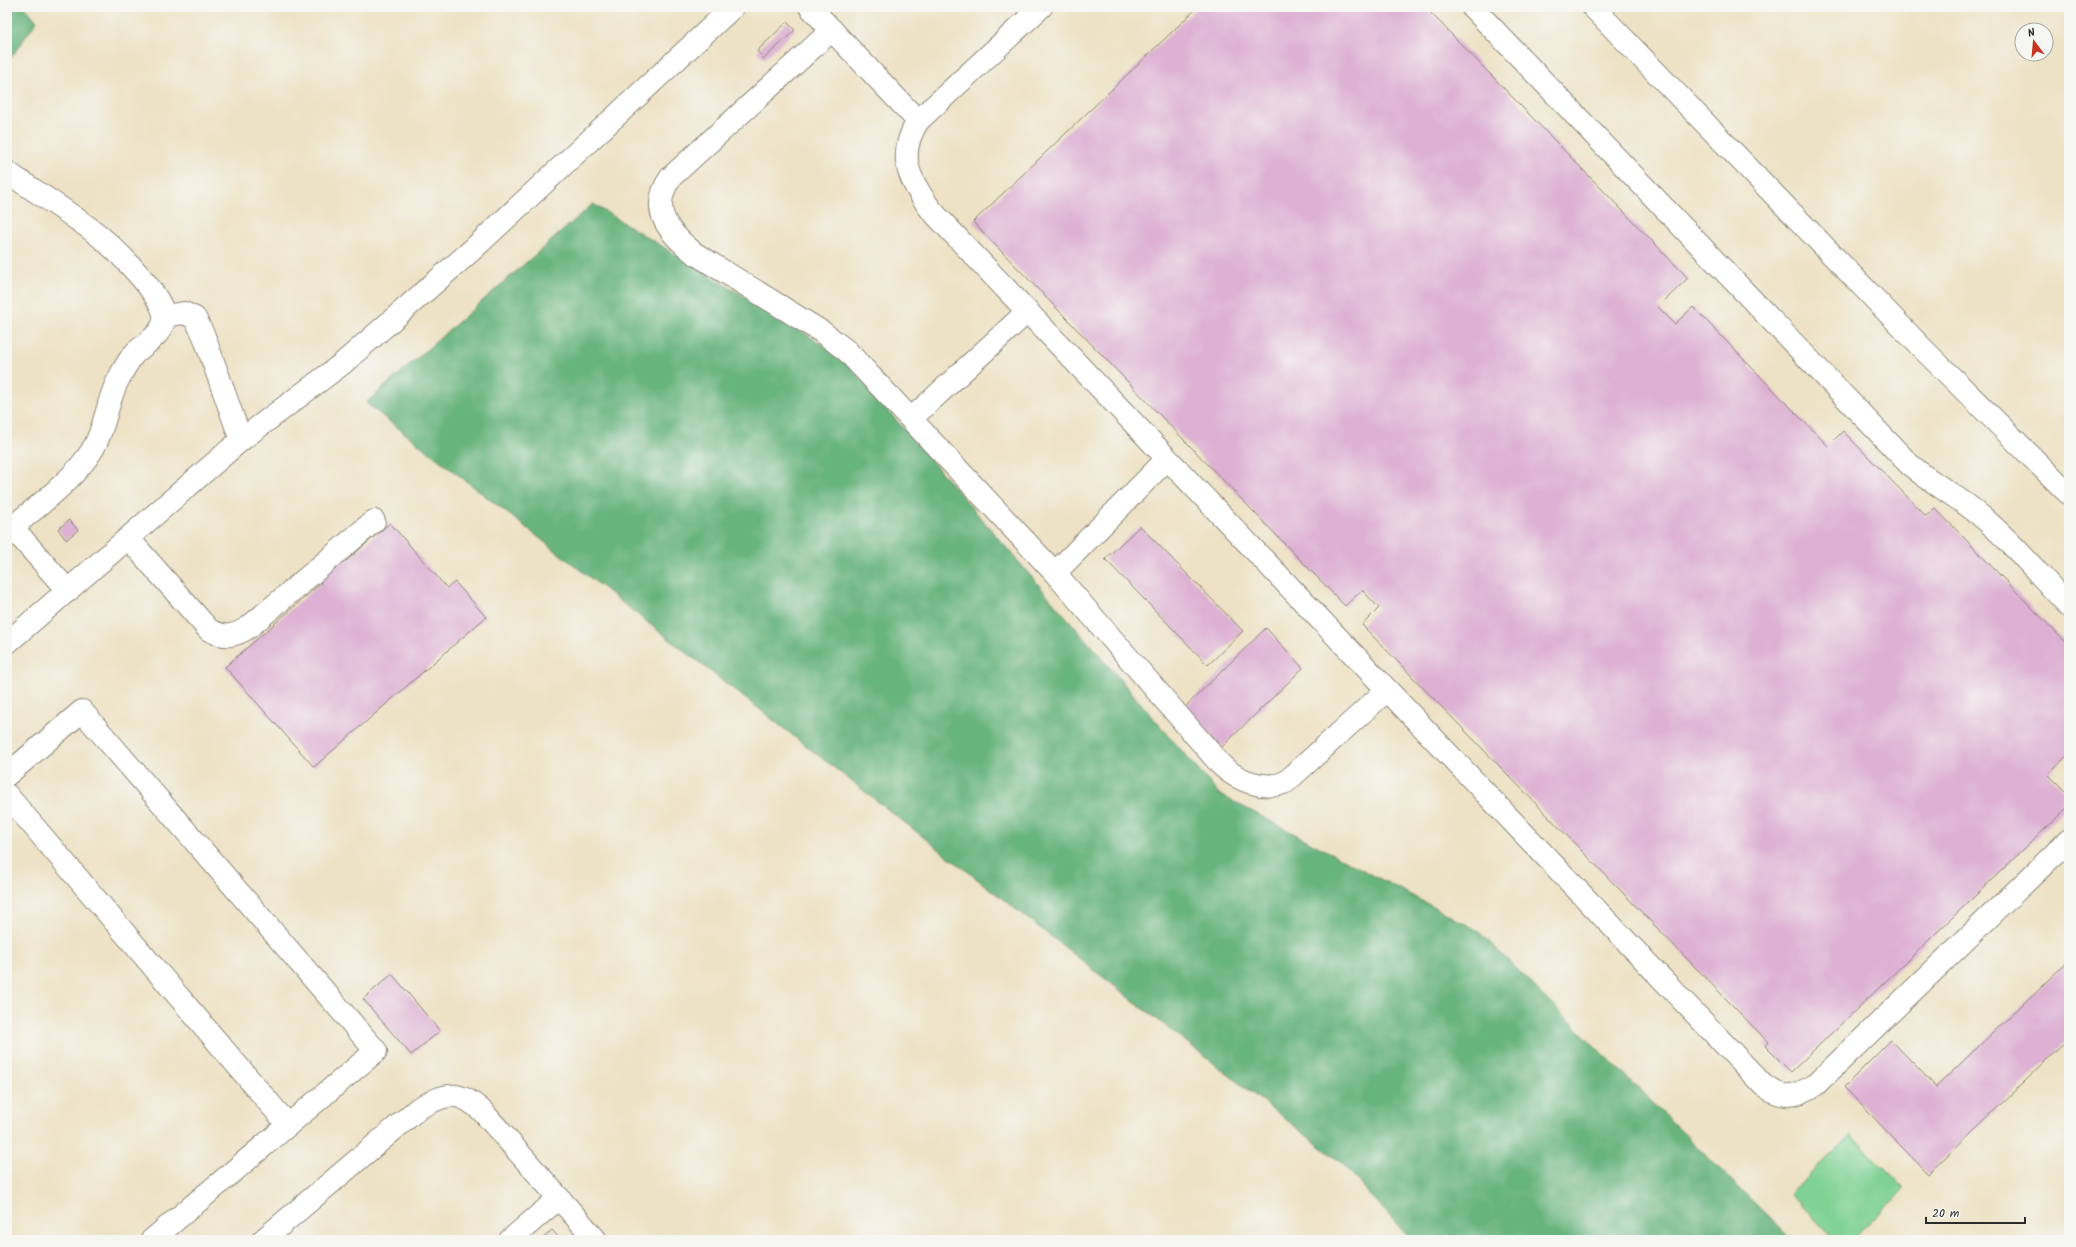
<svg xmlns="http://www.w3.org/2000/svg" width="2076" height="1247" font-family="Kalam,sans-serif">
<rect width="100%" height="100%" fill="#f6f6f2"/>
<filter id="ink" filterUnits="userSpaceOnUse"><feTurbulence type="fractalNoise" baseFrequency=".025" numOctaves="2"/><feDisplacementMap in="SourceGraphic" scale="8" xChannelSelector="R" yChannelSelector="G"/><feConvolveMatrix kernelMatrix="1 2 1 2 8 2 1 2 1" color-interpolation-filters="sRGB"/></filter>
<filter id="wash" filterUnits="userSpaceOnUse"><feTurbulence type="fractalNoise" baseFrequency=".012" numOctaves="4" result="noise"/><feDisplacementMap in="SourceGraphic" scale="16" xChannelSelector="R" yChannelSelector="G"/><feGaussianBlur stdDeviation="0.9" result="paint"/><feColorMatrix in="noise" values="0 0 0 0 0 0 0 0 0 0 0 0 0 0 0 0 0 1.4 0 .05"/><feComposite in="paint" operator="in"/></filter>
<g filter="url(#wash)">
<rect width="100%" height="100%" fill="#ede2c5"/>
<path fill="#80d294" stroke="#567e60" d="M1852,1135L1904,1189L1851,1240H1835L1790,1193Z"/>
<g fill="#68b47e" stroke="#4a7054">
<path d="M7,7H25L37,21L7,63Z"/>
<path d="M593,204L840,355L1219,794L1477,930L1792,1240H1411L1343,1164L366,403Z"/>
</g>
<g id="blocks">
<g fill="#ddb1d3">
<path d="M1198,7H1425L1688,278L1658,307L1675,324L1693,307L1828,446L1843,431L1926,516L1935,508L2069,646V754L2048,774L2069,795V806L1791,1072L1765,1046L1768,1042L1362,625L1379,608L1362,590L1345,606L973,222Z"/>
<path d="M787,22L795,30L764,59L757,51Z"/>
<path d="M69,520L78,530L66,540L58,529Z"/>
<path d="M390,523L447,588L455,582L486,617L314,767L225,667L321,583L316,577L341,556L346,561Z"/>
<path d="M1140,526L1243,631L1208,665L1105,559Z"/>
<path d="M1266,628L1303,668L1222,747L1184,708Z"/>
<path d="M2069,960V1039L1928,1174L1844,1087L1891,1040L1936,1087Z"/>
<path d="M392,974L440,1031L411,1055L363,999Z"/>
<path d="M552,1230L561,1240H541Z"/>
</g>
</g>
</g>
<g filter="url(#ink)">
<use href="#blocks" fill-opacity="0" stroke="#8c8678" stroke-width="1"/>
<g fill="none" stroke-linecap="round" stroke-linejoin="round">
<defs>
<g id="minor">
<path d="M810,7L918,121"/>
<path d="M1041,7L918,121C896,156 909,179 931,210L1763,1085C1783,1100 1795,1097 1815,1085L2069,840"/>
<path d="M1472,7L1909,464C1930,482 1955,495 1976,512C2010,539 2039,575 2069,606"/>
<path d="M1593,7L1922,348L2069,494"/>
<path d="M832,30L671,177C648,209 668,232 694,253L822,332L847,351L1055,573L1221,765C1238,781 1264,791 1286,782L1387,690"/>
<path d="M7,172C37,193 69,212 97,234C113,247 168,299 164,320C162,335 144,344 134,354C127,362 122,372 117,382C107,403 105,427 94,447C76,478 35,509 7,531"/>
<path d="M165,316L184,313L195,318L204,336L241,440"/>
<path d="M911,419L1028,311"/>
<path d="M12,527L68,591"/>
<path d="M129,539L209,630C225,638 234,637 249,627L374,521"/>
<path d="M1055,573L1167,459"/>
<path d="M7,643L241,440L342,364L472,250L733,7"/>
<path d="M7,775L82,711L376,1051L152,1240"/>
<path d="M7,795L288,1125"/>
<path d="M263,1240L419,1108C447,1093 459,1089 483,1112L596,1240"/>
<path d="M510,1240L559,1198"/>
</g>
</defs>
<use href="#minor" stroke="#8c8678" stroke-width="24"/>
<use href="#minor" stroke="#fff" stroke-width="22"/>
</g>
</g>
<rect width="2076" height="1247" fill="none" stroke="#f6f6f2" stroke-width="24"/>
<g transform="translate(2034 42) rotate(344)"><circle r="19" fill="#f6f6f2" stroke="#a5a5a2"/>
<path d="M0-3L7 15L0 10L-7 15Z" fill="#c8321e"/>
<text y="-6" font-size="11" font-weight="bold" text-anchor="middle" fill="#2b2b2b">N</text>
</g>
<path d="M1926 1217v6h99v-6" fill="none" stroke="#2b2b2b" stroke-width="2"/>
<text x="1932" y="1217" font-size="12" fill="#2b2b2b" stroke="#f6f6f2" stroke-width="3" paint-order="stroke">20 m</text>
</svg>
